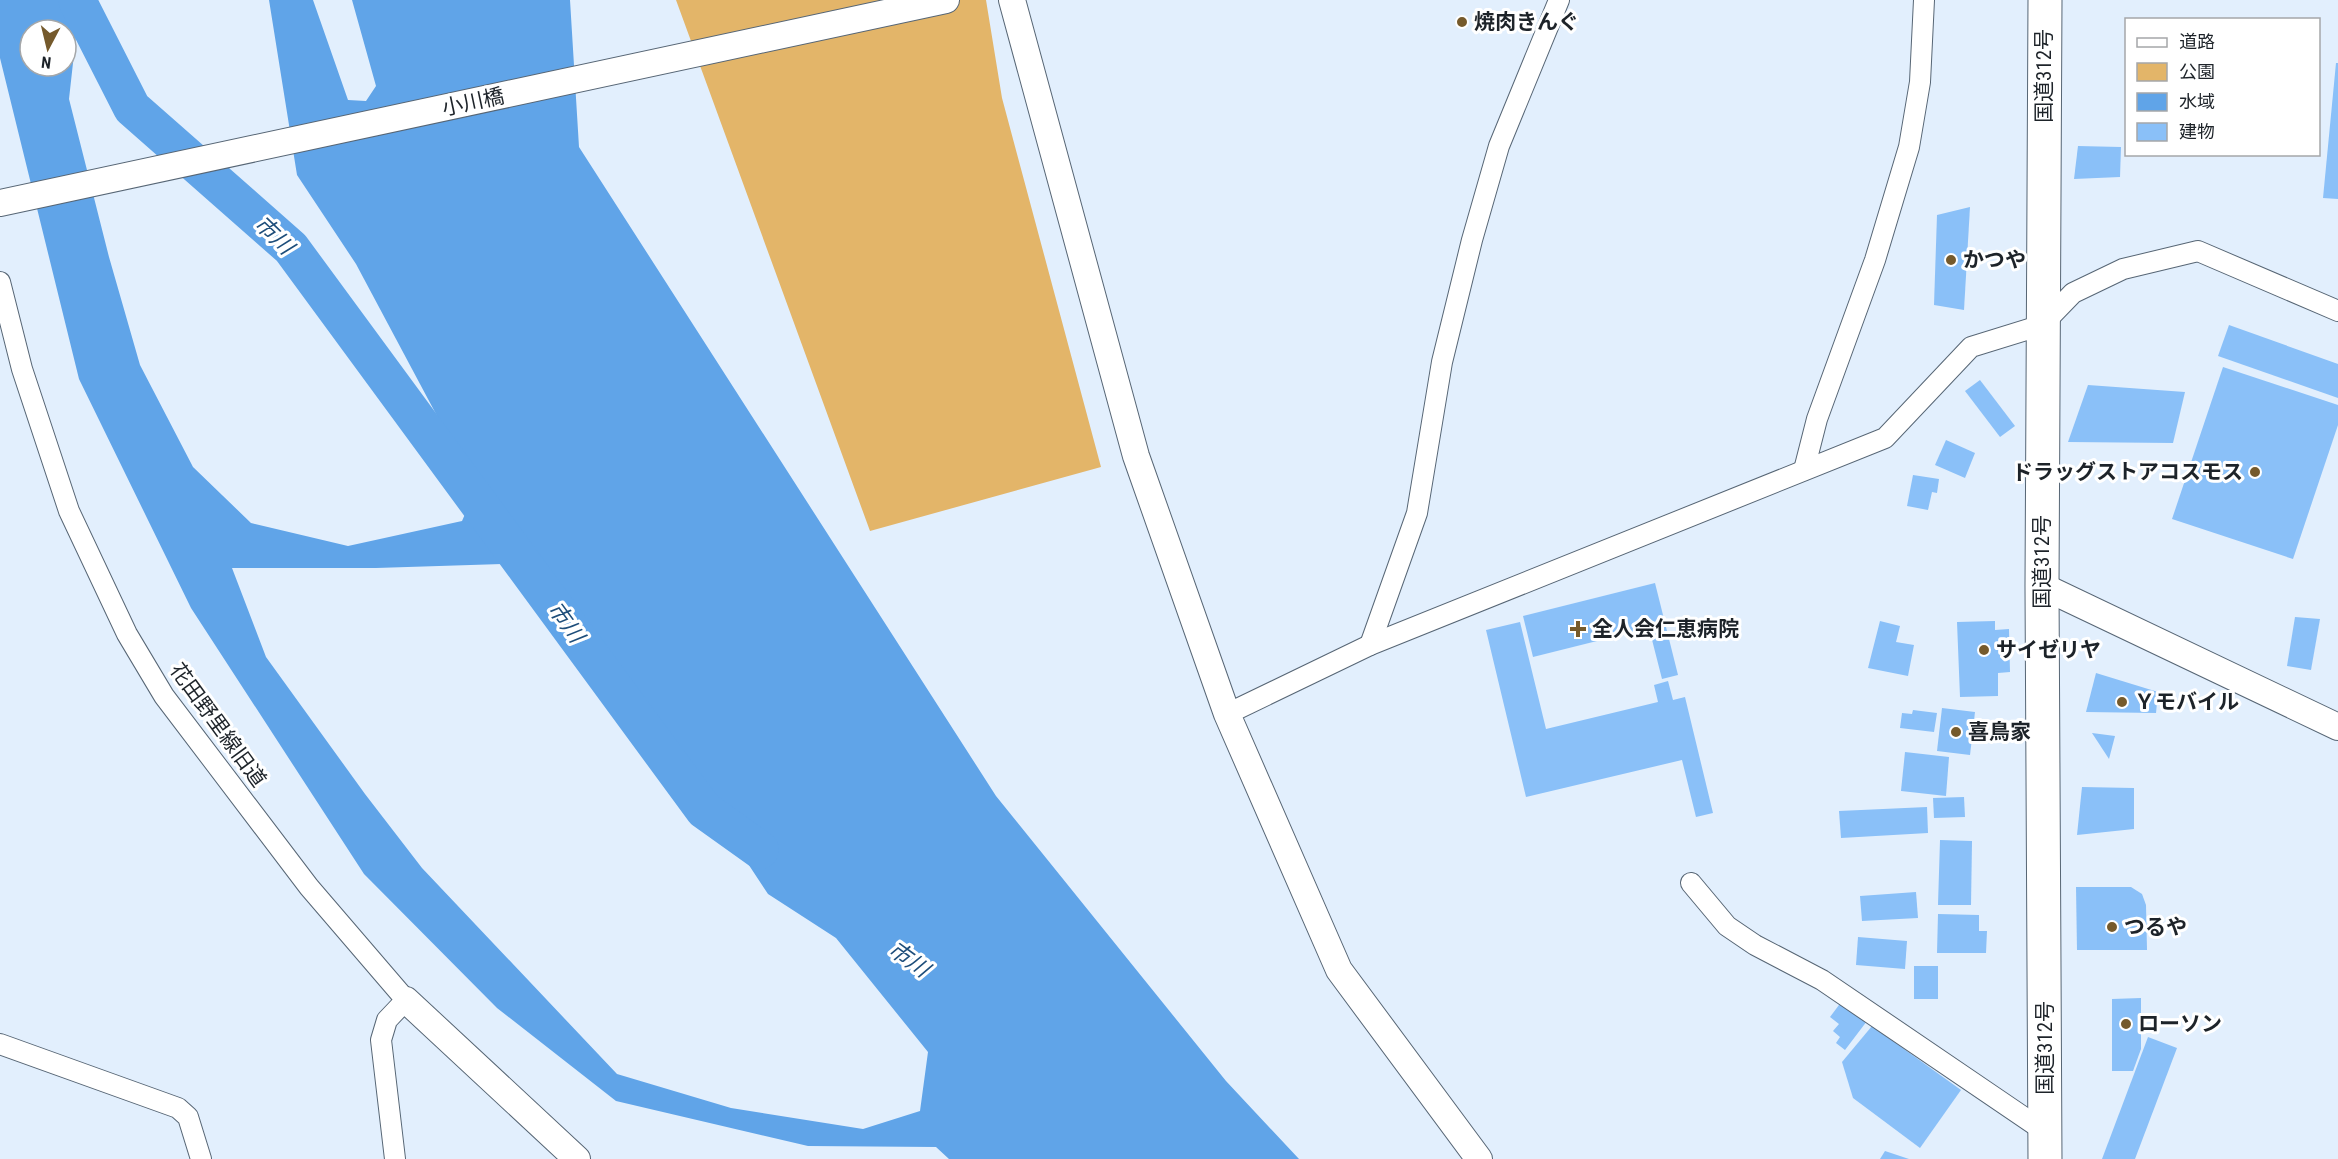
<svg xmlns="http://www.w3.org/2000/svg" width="2338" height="1159" font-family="'Roboto Condensed','Noto Sans JP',sans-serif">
<rect width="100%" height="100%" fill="#e2effd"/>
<path fill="#e3b569" d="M676,0H986L1002,98L1101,467L870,531Z"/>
<path fill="#60a4e8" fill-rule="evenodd" d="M0,0H80L69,99L109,257L140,365L193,467L251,523L348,546L462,521L476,489L356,264L297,175L269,0H313L348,100L366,101L376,86L352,0H570L579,147L996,796L1226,1081L1299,1159H949L936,1147L808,1146L616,1101L497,1008L364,874L191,608L79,379L0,58ZM30,30H66V66H30ZM530,563L597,642L679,759L768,894L836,938L928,1052L920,1111L863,1129L731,1108L617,1074L422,868L365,794L266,657L232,568H376Z"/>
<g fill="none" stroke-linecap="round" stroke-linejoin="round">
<path stroke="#60a4e8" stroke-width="38" d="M77,0L132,108L291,248L704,810L760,850"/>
</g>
<g fill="#8ac0f8">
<path d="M2336,63H2338V199L2323,198Z"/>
<path d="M2078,146L2121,147L2120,177L2074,179Z"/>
<path d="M1970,207L1964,310L1934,305L1937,215Z"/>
<path d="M2229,325L2338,364V398L2218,356Z"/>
<path d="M2223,367L2338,405V425L2293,559L2172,519Z"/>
<path d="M1980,380L2015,426L2000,437L1965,391Z"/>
<path d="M2088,385L2185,392L2173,443L2068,442Z"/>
<path d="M1946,440L1975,453L1965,478L1935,465Z"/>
<path d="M1913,475L1939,479L1937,493L1932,492L1928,510L1907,506Z"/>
<path d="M1655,583L1678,675L1662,679L1649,628L1533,657L1523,616Z"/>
<path d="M2295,617L2320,619L2311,670L2287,666Z"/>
<path d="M1880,621L1900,626L1896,642L1914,645L1908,676L1868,668Z"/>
<path d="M1995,621V630L2009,629L2010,672L1998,673V696L1960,697L1957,622Z"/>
<path d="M1520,622L1546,729L1658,702L1654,685L1668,681L1673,700L1685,697L1713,813L1696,817L1682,760L1526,797L1486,630Z"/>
<path d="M2096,673L2158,692L2156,713L2086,712Z"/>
<path d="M1942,708L1975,712L1970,755L1937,751Z"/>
<path d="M1913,710L1937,713L1934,732L1900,728L1902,713L1912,714Z"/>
<path d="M2092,733L2115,736L2109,759Z"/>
<path d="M1905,752L1949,757L1946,796L1901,791Z"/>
<path d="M2082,787L2134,788V829L2077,835Z"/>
<path d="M1964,797L1965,817L1934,818L1933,798Z"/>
<path d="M1927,807L1928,833L1841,838L1839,811Z"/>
<path d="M1940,840L1972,841L1971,905H1938Z"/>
<path d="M2076,887H2131L2142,894L2146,905L2147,950H2077Z"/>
<path d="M1916,892L1918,918L1862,921L1860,896Z"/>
<path d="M1938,914L1979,915V931H1987L1986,953H1937Z"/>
<path d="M1858,937L1907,941L1905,969L1856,965Z"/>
<rect x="1914" y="966" width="24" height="33"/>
<path d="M2141,998V1049L2133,1071H2112V999Z"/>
<path d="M1842,1001L1867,1021L1845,1050L1836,1043L1840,1037L1833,1031L1839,1024L1830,1017Z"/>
<path d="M1872,1026L1961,1090L1920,1148L1853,1098L1842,1062Z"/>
<path d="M2148,1037L2177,1048L2135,1159H2102Z"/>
<path d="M1885,1151L1909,1159H1880Z"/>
</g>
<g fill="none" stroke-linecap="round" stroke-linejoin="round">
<defs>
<g id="minor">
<path d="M0,282L22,369L69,511L127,634L164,696L309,887L406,1000L387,1020L381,1040L395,1159"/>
<path d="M1804,470L1817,419L1875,260L1909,147L1920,82L1924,0"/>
<path d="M1370,645L1417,513L1442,362L1472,240L1499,146L1559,0"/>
<path d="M1227,714L1370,645L1885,438L1971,347L2042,325L2073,293L2123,269L2198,251L2338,311"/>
<path d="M1691,883L1727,926L1755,945L1822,980L2044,1131"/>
<path d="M0,1044L178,1108L188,1117L201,1159"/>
</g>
<g id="tertiary">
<path d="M1012,0L1136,456L1227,714L1339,970L1479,1159"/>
<path d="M0,203L946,0"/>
<path d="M2042,586L2338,727"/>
<path d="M406,1000L577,1159"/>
</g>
<path id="trunk" d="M2045,0L2042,586L2045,1159"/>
</defs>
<use href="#minor" stroke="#576675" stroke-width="22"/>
<use href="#tertiary" stroke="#576675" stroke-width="28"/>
<use href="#trunk" stroke="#576675" stroke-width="35"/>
<use href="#minor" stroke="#fff" stroke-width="20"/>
<use href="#tertiary" stroke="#fff" stroke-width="26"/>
<use href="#trunk" stroke="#fff" stroke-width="33"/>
</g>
<g fill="#755a2c" stroke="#fff" stroke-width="2">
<circle cx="1462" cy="22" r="6"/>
<circle cx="1951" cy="260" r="6"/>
<circle cx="2255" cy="472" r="6"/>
<path d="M1575 620h6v6h6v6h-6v6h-6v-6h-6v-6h6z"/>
<circle cx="1984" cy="650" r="6"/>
<circle cx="2122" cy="702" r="6"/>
<circle cx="1956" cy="732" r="6"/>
<circle cx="2112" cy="927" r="6"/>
<circle cx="2126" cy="1024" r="6"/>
</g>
<g text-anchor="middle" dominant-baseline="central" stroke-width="6" stroke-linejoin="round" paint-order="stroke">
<g font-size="21" font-weight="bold" fill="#1d2329" stroke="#fff" text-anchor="start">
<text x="1474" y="22">焼肉きんぐ</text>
<text x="1963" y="260">かつや</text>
<text x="2243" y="472" text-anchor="end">ドラッグストアコスモス</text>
<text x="1592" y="629">全人会仁恵病院</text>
<text x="1996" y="650">サイゼリヤ</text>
<text x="2134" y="702">Ｙモバイル</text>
<text x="1968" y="732">喜鳥家</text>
<text x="2124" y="927">つるや</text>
<text x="2138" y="1024">ローソン</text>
</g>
<g font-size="21" fill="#1d2329" stroke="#fff">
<text transform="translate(2044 76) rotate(-90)">国道312号</text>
<text transform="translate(473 102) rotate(-12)">小川橋</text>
<text transform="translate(2042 562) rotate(-90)">国道312号</text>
<text transform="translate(218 725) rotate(54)">花田野里線旧道</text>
<text transform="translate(2045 1048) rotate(-90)">国道312号</text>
</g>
<g font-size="22" font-style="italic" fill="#1e4e7b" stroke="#fff">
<text transform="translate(274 235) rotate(44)">市川</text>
<text transform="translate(566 622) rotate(54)">市川</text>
<text transform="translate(909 959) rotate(36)">市川</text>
</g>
</g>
<rect x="2125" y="18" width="195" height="138" fill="#ffffff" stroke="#a5a7a9" stroke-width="1.5"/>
<rect x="2137" y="38" width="30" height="9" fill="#ffffff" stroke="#a5a7a9" stroke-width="1.5"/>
<text x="2179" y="48" font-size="18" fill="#1d2329">道路</text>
<rect x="2137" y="63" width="30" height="18" fill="#e3b569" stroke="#a5a7a9" stroke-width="1.5"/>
<text x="2179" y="78" font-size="18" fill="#1d2329">公園</text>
<rect x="2137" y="93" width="30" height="18" fill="#60a4e8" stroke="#a5a7a9" stroke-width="1.5"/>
<text x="2179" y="108" font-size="18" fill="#1d2329">水域</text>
<rect x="2137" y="123" width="30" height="18" fill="#8ac0f8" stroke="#a5a7a9" stroke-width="1.5"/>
<text x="2179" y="138" font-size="18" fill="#1d2329">建物</text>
<g transform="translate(48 48) rotate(187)"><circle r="28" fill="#ffffff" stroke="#a5a7a9" stroke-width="1.5"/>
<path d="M0-4.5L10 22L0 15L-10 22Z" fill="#755a2c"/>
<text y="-9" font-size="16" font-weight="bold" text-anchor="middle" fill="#1d2329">N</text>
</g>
</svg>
